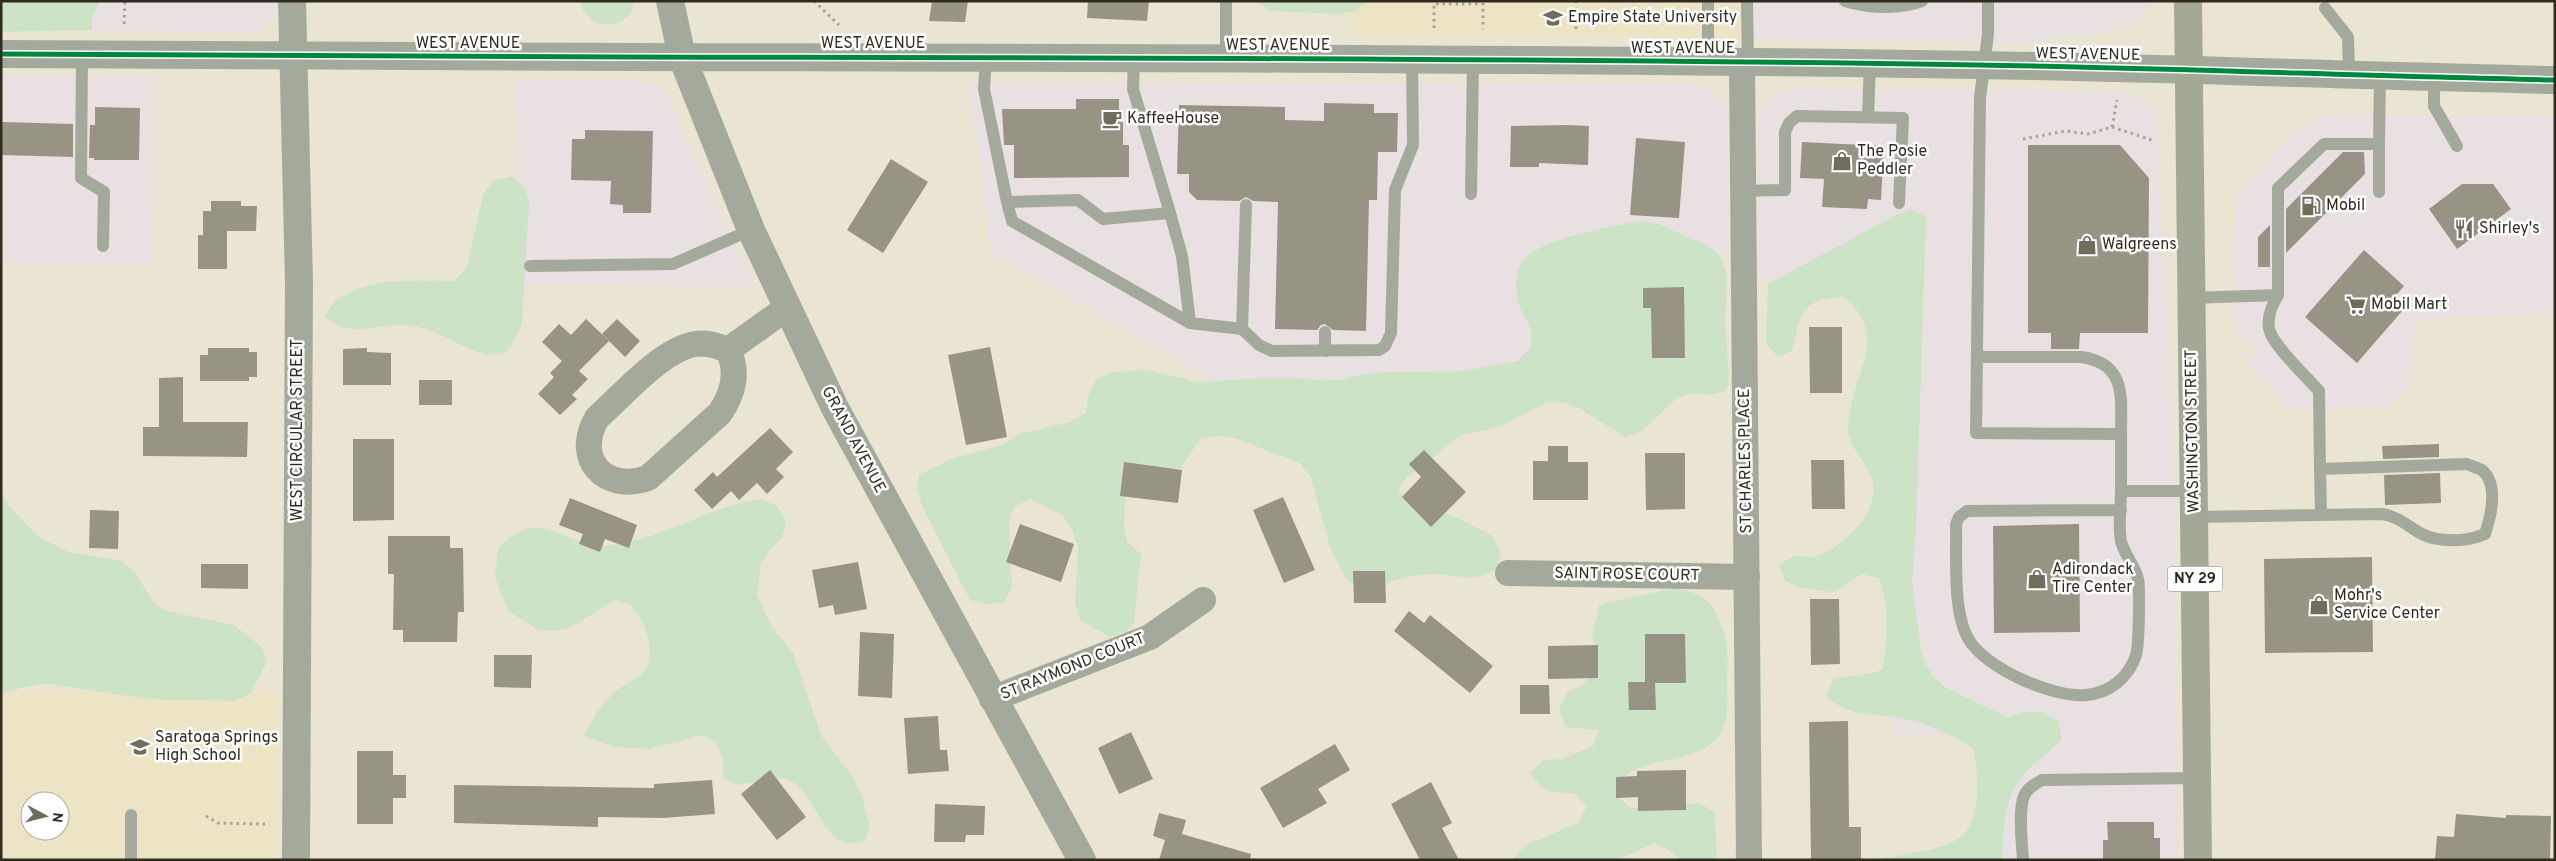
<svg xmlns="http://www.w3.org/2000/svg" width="2556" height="861" font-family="Overpass,sans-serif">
<rect width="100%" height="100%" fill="#eae5d2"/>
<g fill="#e9e0e1">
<path d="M92,1H277V9L273,19L261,31L249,33L92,30Z"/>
<path d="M1754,1H2153L2139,19L2104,32L2027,43L1754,39Z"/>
<path d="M1,75L154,76L152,265L1,264Z"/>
<path d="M516,80H636L653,84L660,89L671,103L736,251L755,288L518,284Z"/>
<path d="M969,82L1690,83L1702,85L1712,90L1721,99L1726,109L1728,121L1729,255L1614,257V386L1213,381L991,252Z"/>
<path d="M1796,88L2121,91L2143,98L2157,116L2174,461L2178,860H1993L1992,736L1891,734L1889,279L1758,278V127L1760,115L1765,104L1773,95Z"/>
<path d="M2328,114L2555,116V313L2415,319L2413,364L2406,392L2388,406L2288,409L2249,366L2257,351L2234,322L2237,195L2271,154L2297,130Z"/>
</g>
<g fill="#ece4c4" fill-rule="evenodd">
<path d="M1351,1H1754V39L1351,34Z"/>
<path d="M1,692L280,693L277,860H1ZM30,801H60V831H30Z"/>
</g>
<g fill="#cce3c6">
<path d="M1,1H100L92,18V30L1,32Z"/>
<path d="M580,1H634L631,14C627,17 622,21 617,23C601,29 582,17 580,1Z"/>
<path d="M1256,1H1368L1356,11L1339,14L1270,11Z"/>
<path d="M511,176L525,188L529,204L522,324L515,340L506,353C500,354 493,355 487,354C459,349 435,327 407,325C374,323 355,340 325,317C328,312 331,305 336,301C370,276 414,281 454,281L467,267L483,195L493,181Z"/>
<path d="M1911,209L1926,217L1916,528L1912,580L1921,650L1926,665L1935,679L1948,689L2007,717L2025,712H2042L2058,721L2062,739C2051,752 2036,760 2025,773C2003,798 2004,828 2002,860H1870C1896,855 1941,852 1962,836C1982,819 1978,770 1973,748C1954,736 1931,725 1909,720C1877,711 1853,721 1826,696L1833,679C1852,674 1864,678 1883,669C1887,638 1890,608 1879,578L1862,574L1834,592L1801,588L1786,582L1778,565C1783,563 1790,557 1795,556C1801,555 1808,559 1814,557C1836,550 1857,532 1868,511C1887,472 1853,462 1848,431C1847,425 1849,418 1850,412C1857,367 1888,334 1844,297C1801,300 1801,311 1793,350L1778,357L1766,344L1768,284L1896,215Z"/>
<path d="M1641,221L1658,224L1708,246L1721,257L1727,274L1725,324L1729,375L1727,390L1711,395L1694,393L1678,397L1641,432L1625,437L1579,408L1564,403L1547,402L1500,427L1465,434L1449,443L1436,456L1407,477L1398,491L1411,502L1460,519L1492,535L1501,552L1497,569C1467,585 1459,573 1430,574C1408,575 1383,585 1362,589L1347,580L1330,547L1311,478L1300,463L1234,438L1218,436L1201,438L1181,468L1163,470L1125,493L1124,526L1128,543L1141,554L1134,622L1126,632L1110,637L1080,620L1075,602L1078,548L1072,529L1062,515L1030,499L1014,507L1009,522L1012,588L1003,603L986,604L970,600L922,506L917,489L919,475L952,459L1004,444L1020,434L1070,422L1086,413L1088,396L1096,380L1113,372L1146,370L1198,382L1267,378L1338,380L1371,373L1463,371L1518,361L1531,347C1531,341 1532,333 1530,328C1526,317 1518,308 1517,296C1515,287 1516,270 1522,262C1536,239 1615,226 1641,221Z"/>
<path d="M1,490L9,506L38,536L69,552L122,561L135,572L153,602L167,611L234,625L262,647L267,662L250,694L235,701L149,699L43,683L1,693Z"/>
<path d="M761,499L777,506L786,521L782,538L770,549L761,563L757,595L772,627L793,653L821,735L852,776L861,793L870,826L865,841C860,842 855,844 850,843C821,842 812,784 785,779C770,777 753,783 738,785L723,777V759L716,742L700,735L650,749L616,747L584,737C591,719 602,703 617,690C625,684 639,678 645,670C657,655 644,613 628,604C624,602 618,601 614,600L572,627L555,631L538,630L508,611L495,577L498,548C544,502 562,551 613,545C664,538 713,505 761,499Z"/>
<path d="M1674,588C1704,593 1712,600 1723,629C1730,646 1727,668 1727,686C1727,700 1729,714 1723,728C1708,766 1648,754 1624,777C1619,781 1619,790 1617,795L1629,807L1647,809L1700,803L1715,813L1717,860H1679L1669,850L1654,843L1617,860H1512L1526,845L1578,823L1587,806L1573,793C1550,793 1544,793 1530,773L1543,760L1562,759L1593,746L1599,730L1566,727L1559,709L1567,693L1583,685L1594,670L1597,653L1592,635L1599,605Z"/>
</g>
<g fill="#989485">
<path d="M932,1H968L965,22L929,21Z"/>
<path d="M1088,1H1149L1147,21L1087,18Z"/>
<path d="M1076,99H1119V122H1123V145H1129V177L1014,178V145H1004L1002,109H1076Z"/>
<path d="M1324,103L1374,104V113H1398L1397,152H1378L1377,200H1369L1366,331L1333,330L1325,324L1321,325L1317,330L1275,329L1278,202L1253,201L1246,197L1239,201L1197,200L1189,192V174H1177L1179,105L1285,107V120L1324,121Z"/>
<path d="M95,107L140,108L139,160H94V158H89L90,125H95Z"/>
<path d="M1,122L73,124V157L1,155Z"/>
<path d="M1567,125L1589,126L1588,165L1539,163V167H1510L1511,126Z"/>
<path d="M585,130L653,131L651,213H623V205L610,204L611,181L571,180L572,139H585Z"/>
<path d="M1636,138L1685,142L1679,218L1630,215Z"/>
<path d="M1802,142L1884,146L1881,200L1868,199L1867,209L1822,207L1824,179L1800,178Z"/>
<path d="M2028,145H2120L2149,178L2148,333H2080L2079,349H2051V333H2028Z"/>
<path d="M2343,152H2364L2365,174L2286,253V209Z"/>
<path d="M891,159L928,182L883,253L847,230Z"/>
<path d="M2462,184H2493L2511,209L2457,249L2429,209Z"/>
<path d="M211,201H241V206H257L256,231H227V269H198V235H203V211H211Z"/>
<path d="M2270,225V267H2258V237Z"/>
<path d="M2364,250L2404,286L2392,300L2403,310L2357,363L2305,317Z"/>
<path d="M1684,287L1685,358H1652L1651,308H1643V288Z"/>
<path d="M586,319L609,341L579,371L588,379L572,395L577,399L560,415L538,394L554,377L550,373L562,361L542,342L559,324L571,335Z"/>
<path d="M617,319L640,341L625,357L602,334Z"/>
<path d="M1809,327H1842V393H1810Z"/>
<path d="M990,347L1007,437L966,445L948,355Z"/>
<path d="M208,348H249V352H257V377H249V381H200V355H208Z"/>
<path d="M367,348V352L391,353V385H343V349Z"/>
<path d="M183,377V422H248L247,457L143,456V427H159V378Z"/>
<rect x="419" y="380" width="33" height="25"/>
<path d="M770,428L793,452L776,469L784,477L767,494L757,483L739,500L731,491L712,509L694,490L713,472L717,477Z"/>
<path d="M353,439H394V520L353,521Z"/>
<path d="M2439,444V457L2383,459L2382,446Z"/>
<path d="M1548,446H1568V462H1588V500H1533V461H1548Z"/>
<path d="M1424,450L1466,492L1431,527L1402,497L1421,477L1409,464Z"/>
<path d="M1645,453H1685V509L1646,510Z"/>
<path d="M1811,460H1844L1845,509H1812Z"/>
<path d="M1124,462L1182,470L1178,503L1120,496Z"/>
<path d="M2440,473L2441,503L2385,505L2384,475Z"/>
<path d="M1283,497L1315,570L1284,583L1253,510Z"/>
<path d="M570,498L637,525L629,548L605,539L600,552L579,544L583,534L559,525Z"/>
<path d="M90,510L119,511L118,549L89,548Z"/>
<path d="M1020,524L1074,544L1061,582L1006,562Z"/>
<path d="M2079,524L2080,632L1994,633L1993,526Z"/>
<path d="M388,536H450V548H463L464,612H458L457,642H403V630H393L394,574H388Z"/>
<path d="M2372,557L2373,652L2265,653L2264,559Z"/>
<path d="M858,562L867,609L835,615L833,605L819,608L812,570Z"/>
<path d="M201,564H248V589L201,588Z"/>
<path d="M1353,571H1385L1386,603H1354Z"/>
<path d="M1810,599H1839L1840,664L1811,665Z"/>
<path d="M1409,611L1424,623L1430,615L1493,666L1470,693L1394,631Z"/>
<path d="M860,632L894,634L892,698L858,696Z"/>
<path d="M1645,634H1685L1686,683H1655L1656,710H1629L1628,682H1645Z"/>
<path d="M1598,645V678L1548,679V646Z"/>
<path d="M494,655H532L531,688L494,687Z"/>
<path d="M1520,685H1549L1550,714H1520Z"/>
<path d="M938,716L940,750H947L949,771L908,774L904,718Z"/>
<path d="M1848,721L1849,827H1861V860H1811L1809,722Z"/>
<path d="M1131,732L1153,779L1119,794L1098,748Z"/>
<path d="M1335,744L1350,770L1318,789L1327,803L1283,828L1260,788Z"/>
<path d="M357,751H393V775H406V798H393V824H357Z"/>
<path d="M770,770L806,817L777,840L741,794Z"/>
<path d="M1686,770V810L1638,811V797L1616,798V777L1637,776V771Z"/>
<path d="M712,780L715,814L663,818L598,817V827L454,823V785L654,788V784Z"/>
<path d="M1431,782L1452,823L1442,828L1459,860H1420L1391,804Z"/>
<path d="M935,804L985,806L984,835H966L965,842H934Z"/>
<path d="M1159,813L1186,820L1182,834L1251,854L1250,860H1159L1165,840L1153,836Z"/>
<path d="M2456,814L2506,818V815L2551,816L2550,860H2435L2437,836L2454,837Z"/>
<path d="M2107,822H2154V838H2160V860H2103V840H2108Z"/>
</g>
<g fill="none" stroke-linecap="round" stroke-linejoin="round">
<g stroke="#a2a597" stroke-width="3" stroke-dasharray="2.5 4" stroke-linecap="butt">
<path d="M814,1L839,25"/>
<path d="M124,24L125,1"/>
<path d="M1434,28V4H1483V29"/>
<path d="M1576,29V1"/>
<path d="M2112,127L2117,100"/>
<path d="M2023,139L2066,131L2088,134L2112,127L2155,141"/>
<path d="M206,816L218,823L267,824"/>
</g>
<g stroke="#a4aa9b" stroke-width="12">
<path d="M1708,1V61"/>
<path d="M1747,1L1748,62"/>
<path d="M1845,1C1867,8 1900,10 1922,1"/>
<path d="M1988,1V34L1980,98L1976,433L2121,434V491H2194"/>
<path d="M2325,8L2348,37L2349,76"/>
<path d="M82,54L81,178L104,192L103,246"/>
<path d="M986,56L984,89L1007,202L1078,200L1103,219L1170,213L1133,89L1134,57"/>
<path d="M1226,58V1"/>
<path d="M2434,77V106L2457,146"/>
<path d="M1868,117L1870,63"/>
<path d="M2379,144V192"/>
<path d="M1743,191L1785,190V132L1789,123L1797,116L1903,118L1899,203"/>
<path d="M1471,194L1473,60"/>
<path d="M1007,202L1012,221L1190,323L1242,329L1259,345L1272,351L1379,350L1385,346L1391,333L1395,190L1413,145L1412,59"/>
<path d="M1170,213L1182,256L1190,323"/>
<path d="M530,266L673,264L751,230"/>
<path d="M2278,295C2272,305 2267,316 2269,328C2271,344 2307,377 2319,391L2320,469"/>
<path d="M2191,298L2278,295V188L2324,144H2379L2380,77"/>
<path d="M1242,329L1246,205"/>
<path d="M1325,351V332"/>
<path d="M1978,357H2081C2127,363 2121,398 2121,434"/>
<path d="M2121,510L1967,511L1959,517L1956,524C1957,557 1952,612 1969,640C1987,669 2053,698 2086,695C2110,693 2129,677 2136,655C2139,647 2140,588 2138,579C2135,566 2124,554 2121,541C2118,526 2121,506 2121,491"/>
<path d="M2194,517L2382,514C2397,516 2408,526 2420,533C2438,543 2467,542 2485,534C2491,516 2499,485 2482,470C2478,468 2471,466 2467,464L2320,469L2321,515"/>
<path d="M131,860V815"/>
<path d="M2023,860C2022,843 2018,811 2024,796C2027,788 2035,784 2042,780L2197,778"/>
</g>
<g stroke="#a4aa9b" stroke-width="26">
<path d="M1742,62L1749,860"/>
<path d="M728,350C739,372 733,394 720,413L648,478C605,493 573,459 597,418C623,395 661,350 695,344C707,342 717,346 728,350L788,307"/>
<path d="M1508,573L1747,577"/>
<path d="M992,699L1150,637L1203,600"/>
</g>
<g stroke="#a4aa9b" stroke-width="28">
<path d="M292,1L299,282L296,860"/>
<path d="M670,1L682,57L751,230L835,408L1082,860"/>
<path d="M1,54C211,54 420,57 630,57C1079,58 1528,58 1978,65C2170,68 2362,76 2555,80"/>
</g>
<path stroke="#a4a896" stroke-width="28" d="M2188,1L2198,860"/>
<defs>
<path id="cycleway" d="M1,54C211,54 420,57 630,57C1079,58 1528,58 1978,65C2170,68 2362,76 2555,80"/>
</defs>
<use href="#cycleway" stroke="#fff" stroke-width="8"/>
<use href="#cycleway" stroke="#00873e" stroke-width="5"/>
</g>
<defs>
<symbol id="university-bare" viewBox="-9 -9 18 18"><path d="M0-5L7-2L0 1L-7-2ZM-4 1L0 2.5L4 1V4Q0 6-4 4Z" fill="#706d5e" stroke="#fff" stroke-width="2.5" paint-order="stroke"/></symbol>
<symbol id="cafe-bare" viewBox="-9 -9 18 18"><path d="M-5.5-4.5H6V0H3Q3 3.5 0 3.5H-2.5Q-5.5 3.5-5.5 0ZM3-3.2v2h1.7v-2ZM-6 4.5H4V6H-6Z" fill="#706d5e" stroke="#fff" stroke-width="2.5" paint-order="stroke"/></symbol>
<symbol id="shop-bare" viewBox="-9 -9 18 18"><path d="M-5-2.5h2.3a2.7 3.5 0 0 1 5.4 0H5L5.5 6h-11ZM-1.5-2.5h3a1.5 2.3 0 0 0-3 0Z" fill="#706d5e" stroke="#fff" stroke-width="2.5" paint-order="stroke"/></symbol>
<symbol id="fuel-bare" viewBox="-9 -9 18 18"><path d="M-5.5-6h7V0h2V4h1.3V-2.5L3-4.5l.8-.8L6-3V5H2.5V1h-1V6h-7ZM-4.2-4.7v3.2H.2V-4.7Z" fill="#706d5e" stroke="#fff" stroke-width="2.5" paint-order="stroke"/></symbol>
<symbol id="restaurant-bare" viewBox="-9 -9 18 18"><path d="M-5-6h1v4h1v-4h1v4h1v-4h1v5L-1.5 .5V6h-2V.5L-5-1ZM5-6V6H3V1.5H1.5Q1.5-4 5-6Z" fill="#706d5e" stroke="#fff" stroke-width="2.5" paint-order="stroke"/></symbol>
<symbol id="supermarket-bare" viewBox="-9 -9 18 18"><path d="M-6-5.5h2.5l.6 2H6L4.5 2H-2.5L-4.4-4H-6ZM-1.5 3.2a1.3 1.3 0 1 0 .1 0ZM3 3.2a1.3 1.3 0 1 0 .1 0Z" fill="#706d5e" stroke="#fff" stroke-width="2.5" paint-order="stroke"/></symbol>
<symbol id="school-bare" viewBox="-9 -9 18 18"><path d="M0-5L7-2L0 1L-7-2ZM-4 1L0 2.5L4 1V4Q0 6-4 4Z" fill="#706d5e" stroke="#fff" stroke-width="2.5" paint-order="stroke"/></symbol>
</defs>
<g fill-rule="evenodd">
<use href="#university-bare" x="1539" y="4" width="28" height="28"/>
<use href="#cafe-bare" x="1098" y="105" width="28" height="28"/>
<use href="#shop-bare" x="1828" y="147" width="28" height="28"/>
<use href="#fuel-bare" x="2297" y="192" width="28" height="28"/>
<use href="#restaurant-bare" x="2450" y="215" width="28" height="28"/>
<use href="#shop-bare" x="2073" y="231" width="28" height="28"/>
<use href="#supermarket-bare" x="2342" y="291" width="28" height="28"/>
<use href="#shop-bare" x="2023" y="565" width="28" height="28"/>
<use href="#shop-bare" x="2305" y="591" width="28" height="28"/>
<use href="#school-bare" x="126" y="733" width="28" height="28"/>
</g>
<g text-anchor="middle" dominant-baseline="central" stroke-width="5" stroke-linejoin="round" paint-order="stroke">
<rect fill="#fff" stroke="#6d6b62" stroke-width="1" x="2167.5" y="566.5" width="55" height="25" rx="4"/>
<g font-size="15" font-weight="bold" fill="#2f2c1f">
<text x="2195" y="579">NY 29</text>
</g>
<g font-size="16" fill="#2f2c1f" stroke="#fff" text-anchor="start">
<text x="1568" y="18">Empire State University</text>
<text x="1127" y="119">KaffeeHouse</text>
<text x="1857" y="152">The Posie<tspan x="1857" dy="18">Peddler</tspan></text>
<text x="2326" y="206">Mobil</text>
<text x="2479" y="229">Shirley's</text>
<text x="2102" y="245">Walgreens</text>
<text x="2371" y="305">Mobil Mart</text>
<text x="2052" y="570">Adirondack<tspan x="2052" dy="18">Tire Center</tspan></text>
<text x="2334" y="596">Mohr's<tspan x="2334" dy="18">Service Center</tspan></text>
<text x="155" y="738">Saratoga Springs<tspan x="155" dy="18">High School</tspan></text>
</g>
<g font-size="16" fill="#2f2c1f" stroke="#fff">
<text x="468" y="44">WEST AVENUE</text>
<text x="873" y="44">WEST AVENUE</text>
<text x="1278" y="46">WEST AVENUE</text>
<text x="1683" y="49">WEST AVENUE</text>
<text transform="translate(2088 55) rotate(1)">WEST AVENUE</text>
<text transform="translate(298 430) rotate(-90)">WEST CIRCULAR STREET</text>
<text transform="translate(2193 431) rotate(-91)">WASHINGTON STREET</text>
<text transform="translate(853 440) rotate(62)">GRAND AVENUE</text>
<text transform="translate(1746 461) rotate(-91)">ST CHARLES PLACE</text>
<text transform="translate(1627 575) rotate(1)">SAINT ROSE COURT</text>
<text transform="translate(1073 667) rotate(-22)">ST RAYMOND COURT</text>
</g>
</g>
<rect width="2556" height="861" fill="none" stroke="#2f2c1f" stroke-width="5"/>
<g transform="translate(45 816) rotate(97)"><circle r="24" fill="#ffffff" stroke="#acaba5"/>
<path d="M0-4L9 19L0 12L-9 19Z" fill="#706d5e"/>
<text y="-8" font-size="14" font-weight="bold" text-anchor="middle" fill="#2f2c1f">N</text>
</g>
</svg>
